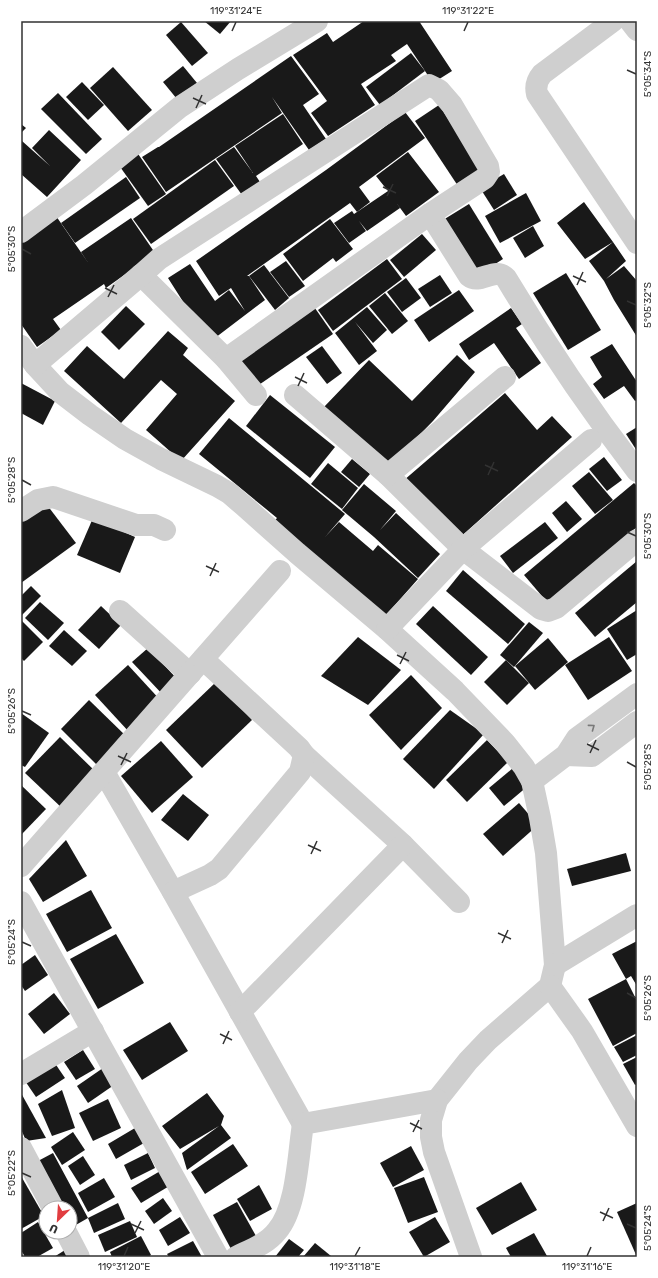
<svg xmlns="http://www.w3.org/2000/svg" width="658" height="1278" font-family="Rubik,sans-serif">
<rect width="100%" height="100%" fill="#fff"/>
<g fill="#191919">
<path d="M204,21H231L220,34Z"/>
<path d="M364,21H419L452,71L433,83L407,44L391,55L396,61L361,84L375,105L328,136L311,113L327,101L293,55L327,33L333,42Z"/>
<path d="M181,22L208,53L192,66L166,35Z"/>
<path d="M411,53L425,71L380,105L366,87Z"/>
<path d="M291,56L319,94L303,105L326,139L309,150L272,97L282,113L166,192L142,157L158,147H159Z"/>
<path d="M183,66L197,83L177,99L163,82Z"/>
<path d="M113,67L152,110L128,131L90,88Z"/>
<path d="M82,82L104,105L88,120L66,97Z"/>
<path d="M58,93L102,139L86,154L41,109Z"/>
<path d="M439,105L482,170L458,186L415,121Z"/>
<path d="M405,112L425,138L359,187L370,202L357,212L350,203L247,276H249L265,300L211,341L189,311L168,278L190,264L215,301L229,290L245,311L231,288L219,296L196,261L326,170Z"/>
<path d="M283,114L303,144L256,176L260,182L242,195L216,159L234,147L253,173L235,146Z"/>
<path d="M21,124L26,128L21,133Z"/>
<path d="M49,130L81,160L47,197L21,174V143L22,141L50,166L32,148Z"/>
<path d="M136,151L166,194L148,206L118,164Z"/>
<path d="M408,152L439,192L406,216L395,201L400,208L367,231L359,221L366,231L349,243L334,223L352,211L354,214L388,191L376,176Z"/>
<path d="M215,160L234,186L151,244L133,219Z"/>
<path d="M504,174L517,195L494,210L480,188Z"/>
<path d="M126,177L140,198L75,243L61,223Z"/>
<path d="M526,193L541,221L500,243L485,216Z"/>
<path d="M584,202L613,242L626,261L606,279L624,266L637,281V337L614,300L604,281L589,261L613,242L585,259L557,223Z"/>
<path d="M469,204L503,259L478,275L443,220Z"/>
<path d="M54,213L89,264L81,252L131,218L155,253L106,288L104,284L53,319L61,330L37,347L21,324V235Z"/>
<path d="M330,219L353,249L336,262L333,258L303,281L283,254Z"/>
<path d="M533,226L544,246L525,258L513,238Z"/>
<path d="M422,234L436,250L404,277L390,260Z"/>
<path d="M387,259L402,279L333,331L318,310Z"/>
<path d="M286,261L305,286L289,297L270,272Z"/>
<path d="M264,265L289,298L275,310L249,276Z"/>
<path d="M566,273L601,330L568,350L533,293Z"/>
<path d="M440,275L452,293L430,307L418,289Z"/>
<path d="M406,278L421,298L402,312L387,292Z"/>
<path d="M459,290L474,311L429,342L414,320Z"/>
<path d="M385,293L408,321L392,334L369,306Z"/>
<path d="M310,301L333,334L253,389L233,362Z"/>
<path d="M126,306L145,324L119,350L101,332Z"/>
<path d="M367,307L387,330L373,343L355,322L377,351L359,365L335,333Z"/>
<path d="M511,308L522,324L516,328L541,363L519,379L494,343L469,360L459,344Z"/>
<path d="M168,331L188,348L183,355L235,401L181,461L146,430L177,394L161,380L121,423L64,371L87,346L124,379Z"/>
<path d="M612,344L637,382V400L635,401L624,386L604,399L593,384L602,377L590,357Z"/>
<path d="M322,346L342,373L327,384L306,357Z"/>
<path d="M457,355L475,372L433,421L387,468L324,407L369,360L412,401Z"/>
<path d="M21,383L55,401L43,425L21,413Z"/>
<path d="M505,393L537,430L552,416L572,437L456,541L403,481Z"/>
<path d="M270,395L335,447L310,478L246,426Z"/>
<path d="M229,418L345,514L325,537L339,522L373,551L378,545L418,579L380,622L269,527L277,518L199,454Z"/>
<path d="M637,427V451L626,434Z"/>
<path d="M604,457L622,480L607,491L589,469Z"/>
<path d="M352,459L370,474L359,487L341,472Z"/>
<path d="M328,463L358,488L342,509L311,484Z"/>
<path d="M589,472L613,500L595,514L572,486Z"/>
<path d="M634,483L637,486V527L547,602L524,575Z"/>
<path d="M364,484L396,511L380,530L396,513L440,554L418,578L374,537L342,510Z"/>
<path d="M44,501L76,543L21,583V518Z"/>
<path d="M566,501L582,519L567,532L552,513Z"/>
<path d="M93,518L135,537L120,573L77,555Z"/>
<path d="M545,522L558,538L513,573L500,556Z"/>
<path d="M637,561V602L595,637L575,613Z"/>
<path d="M463,570L525,624L508,644L446,591Z"/>
<path d="M31,586L41,596L21,616V596Z"/>
<path d="M40,602L64,623L48,640L25,618Z"/>
<path d="M101,606L121,625L99,649L78,630Z"/>
<path d="M433,606L488,657L471,675L416,624Z"/>
<path d="M637,610V654L627,660L607,629Z"/>
<path d="M21,620L43,642L24,661L21,658Z"/>
<path d="M529,622L543,633L514,667L500,655Z"/>
<path d="M64,630L87,651L72,666L49,646Z"/>
<path d="M358,637L401,670L368,705L321,676Z"/>
<path d="M609,637L632,671L588,700L565,665Z"/>
<path d="M548,638L568,662L535,690L515,666Z"/>
<path d="M148,648L180,682L165,697L132,662Z"/>
<path d="M506,660L529,683L507,705L484,682Z"/>
<path d="M128,665L163,703L130,733L95,695Z"/>
<path d="M411,675L442,708L401,750L369,715Z"/>
<path d="M216,682L252,720L202,768L166,730Z"/>
<path d="M89,700L128,738L99,767L61,729Z"/>
<path d="M450,710L484,734L434,789L403,759Z"/>
<path d="M21,713L49,733L25,767L21,765Z"/>
<path d="M60,737L97,773L63,809L25,773Z"/>
<path d="M487,740L508,762L467,802L446,780Z"/>
<path d="M161,741L193,777L152,813L121,776Z"/>
<path d="M513,768L528,786L504,806L489,788Z"/>
<path d="M21,785L46,809L21,835Z"/>
<path d="M183,794L209,815L188,841L161,820Z"/>
<path d="M519,803L538,825L503,856L483,834Z"/>
<path d="M66,840L87,876L43,902L29,879Z"/>
<path d="M626,853L631,871L572,886L567,869Z"/>
<path d="M91,890L112,928L67,952L46,914Z"/>
<path d="M116,934L144,983L98,1009L70,959Z"/>
<path d="M637,941V986L631,976L626,979L612,954Z"/>
<path d="M35,955L48,975L25,991L21,985V965Z"/>
<path d="M626,979L637,1001V1033L613,1046L588,999Z"/>
<path d="M54,993L70,1014L44,1034L28,1014Z"/>
<path d="M170,1022L188,1051L142,1080L123,1050Z"/>
<path d="M637,1035V1055L623,1062L614,1047Z"/>
<path d="M83,1050L95,1069L76,1080L64,1062Z"/>
<path d="M637,1057V1084L635,1085L623,1064Z"/>
<path d="M52,1059L65,1078L36,1097L23,1078Z"/>
<path d="M103,1068L114,1085L88,1103L77,1086Z"/>
<path d="M62,1090L75,1128L52,1136L38,1104Z"/>
<path d="M21,1093L46,1138L26,1141L21,1129Z"/>
<path d="M207,1093L224,1116L221,1125L231,1138L187,1170L182,1153L219,1126L180,1149L162,1126Z"/>
<path d="M108,1099L121,1128L93,1141L79,1113Z"/>
<path d="M135,1128L144,1143L116,1159L108,1144Z"/>
<path d="M73,1132L85,1150L62,1165L51,1147Z"/>
<path d="M233,1144L248,1166L205,1194L191,1172Z"/>
<path d="M411,1146L424,1170L393,1187L380,1163Z"/>
<path d="M53,1153L88,1218L74,1226L70,1218V1208H64L38,1161Z"/>
<path d="M148,1153L155,1168L131,1180L124,1165Z"/>
<path d="M83,1156L95,1175L80,1185L68,1166Z"/>
<path d="M162,1170L171,1185L141,1203L131,1188Z"/>
<path d="M21,1176L44,1216L21,1229Z"/>
<path d="M424,1177L438,1212L408,1223L394,1188Z"/>
<path d="M104,1178L115,1197L88,1212L78,1193Z"/>
<path d="M521,1182L537,1210L492,1235L476,1208Z"/>
<path d="M259,1185L272,1209L250,1221L237,1199Z"/>
<path d="M163,1198L172,1211L154,1224L145,1211Z"/>
<path d="M237,1202L256,1236L231,1249L213,1215Z"/>
<path d="M118,1203L125,1219L94,1233L88,1218Z"/>
<path d="M637,1203V1257L617,1212Z"/>
<path d="M180,1217L190,1233L168,1246L159,1230Z"/>
<path d="M435,1217L450,1242L424,1257L409,1232Z"/>
<path d="M130,1221L137,1237L105,1252L98,1235Z"/>
<path d="M38,1222L53,1248L37,1257H25L21,1250V1233Z"/>
<path d="M534,1233L547,1256L511,1257L506,1248Z"/>
<path d="M141,1236L151,1255L148,1257H112L110,1252Z"/>
<path d="M289,1239L304,1250L298,1257H275Z"/>
<path d="M193,1241L202,1257H169L167,1254Z"/>
<path d="M315,1243L331,1256L330,1257H303Z"/>
<path d="M65,1250L69,1257H54Z"/>
</g>
<g fill="none" stroke-linecap="round" stroke-linejoin="round">
<g stroke="#cfcfcf" stroke-width="22">
<path d="M613,21L542,74C537,80 535,86 537,94L637,243"/>
<path d="M630,21L637,30"/>
<path d="M430,214L469,276C480,285 495,266 506,278C546,345 590,410 637,471"/>
<path d="M21,232L84,185L180,107L238,69L317,21"/>
<path d="M141,275L226,359L256,395"/>
<path d="M21,346L35,365L60,392L90,415L125,439L161,459L217,486L229,493L243,505L297,553L387,629L455,691L505,743L524,767L532,781L540,818L546,853L555,965L550,986L488,1040L468,1061L437,1100L431,1120V1137L434,1152L471,1257"/>
<path d="M35,365L141,275L159,259L429,85L439,90L452,105L488,166L489,172L485,178L430,214L226,359"/>
<path d="M295,395L388,475L463,549L541,609L548,611L556,608L637,540"/>
<path d="M388,475L505,377"/>
<path d="M21,511L38,500L53,497L136,525H154L165,530"/>
<path d="M120,611L190,674"/>
<path d="M387,629L463,549L591,440"/>
<path d="M304,755L403,845L459,902"/>
<path d="M566,755L592,756L637,722"/>
<path d="M104,772L173,892L303,1124"/>
<path d="M532,781L566,755L577,738L637,694"/>
<path d="M21,866L280,571"/>
<path d="M173,892L210,875L219,869L300,772L304,755L299,748L203,659"/>
<path d="M21,902L218,1257"/>
<path d="M555,965L637,915"/>
<path d="M550,986L582,1031L637,1126"/>
<path d="M240,1012L403,845"/>
<path d="M21,1074L93,1031"/>
<path d="M21,1148L53,1208"/>
<path d="M66,1232L79,1257"/>
<path d="M236,1257C250,1250 267,1244 277,1231C297,1208 298,1155 303,1124L437,1100"/>
</g>
</g>
<defs><path id="oneway-chevron" d="M-2-3.5L2.5 0L-2 3.5" fill="none" stroke-width="1.6" stroke-linecap="round" stroke-linejoin="round"/></defs>
<use stroke="#797979" href="#oneway-chevron" transform="translate(592 727) rotate(-36)"/>
<path fill="none" stroke="#323232" stroke-width="1.5" d="M232,31L236,22M464,31L468,22M627,70L636,74M193,98L206,104M196,108L202,95M383,187L396,193M387,196L393,184M22,249L31,254M573,276L586,282M577,285L583,272M105,288L117,294M108,297L114,285M627,301L636,305M295,377L307,383M298,386L304,373M485,465L498,471M488,475L494,462M22,480L31,485M627,532L636,536M206,566L219,572M210,576L216,563M397,655L409,661M400,664L406,652M22,711L31,715M587,744L599,750M590,753L596,740M118,756L131,762M627,762L636,767M121,765L127,753M308,845L321,851M311,854L317,841M498,933L511,939M22,942L31,946M502,943L508,930M627,993L636,998M220,1034L232,1040M223,1044L229,1031M410,1123L422,1129M413,1132L419,1120M22,1173L31,1177M600,1212L613,1218M603,1221L609,1208M131,1224L144,1230M627,1224L636,1228M135,1233L141,1221M124,1256L128,1247M355,1256L360,1247M587,1256L591,1247"/>
<rect width="658" height="1278" fill="none" stroke="#ffffff" stroke-width="44"/>
<g transform="translate(58 1220) rotate(205)"><circle r="19" fill="#ffffff" stroke="#adadad"/>
<path d="M0-3L7 15L0 10L-7 15Z" fill="#e13d40"/>
<text y="-6" font-size="11" font-weight="bold" text-anchor="middle" fill="#323232">U</text>
</g>
<rect x="22" y="22" width="614" height="1234" fill="none" stroke="#323232" stroke-width="1.5"/>
<g font-size="10" text-anchor="middle" fill="#323232">
<text x="236" y="14">119°31'24"E</text>
<text x="468" y="14">119°31'22"E</text>
<text transform="translate(647 74) rotate(-90)" y="4">5°05'34"S</text>
<text transform="translate(11 249) rotate(-90)" y="4">5°05'30"S</text>
<text transform="translate(647 305) rotate(-90)" y="4">5°05'32"S</text>
<text transform="translate(11 480) rotate(-90)" y="4">5°05'28"S</text>
<text transform="translate(647 536) rotate(-90)" y="4">5°05'30"S</text>
<text transform="translate(11 711) rotate(-90)" y="4">5°05'26"S</text>
<text transform="translate(647 767) rotate(-90)" y="4">5°05'28"S</text>
<text transform="translate(11 942) rotate(-90)" y="4">5°05'24"S</text>
<text transform="translate(647 998) rotate(-90)" y="4">5°05'26"S</text>
<text transform="translate(11 1173) rotate(-90)" y="4">5°05'22"S</text>
<text transform="translate(647 1228) rotate(-90)" y="4">5°05'24"S</text>
<text x="124" y="1270">119°31'20"E</text>
<text x="355" y="1270">119°31'18"E</text>
<text x="587" y="1270">119°31'16"E</text>
</g>
</svg>
